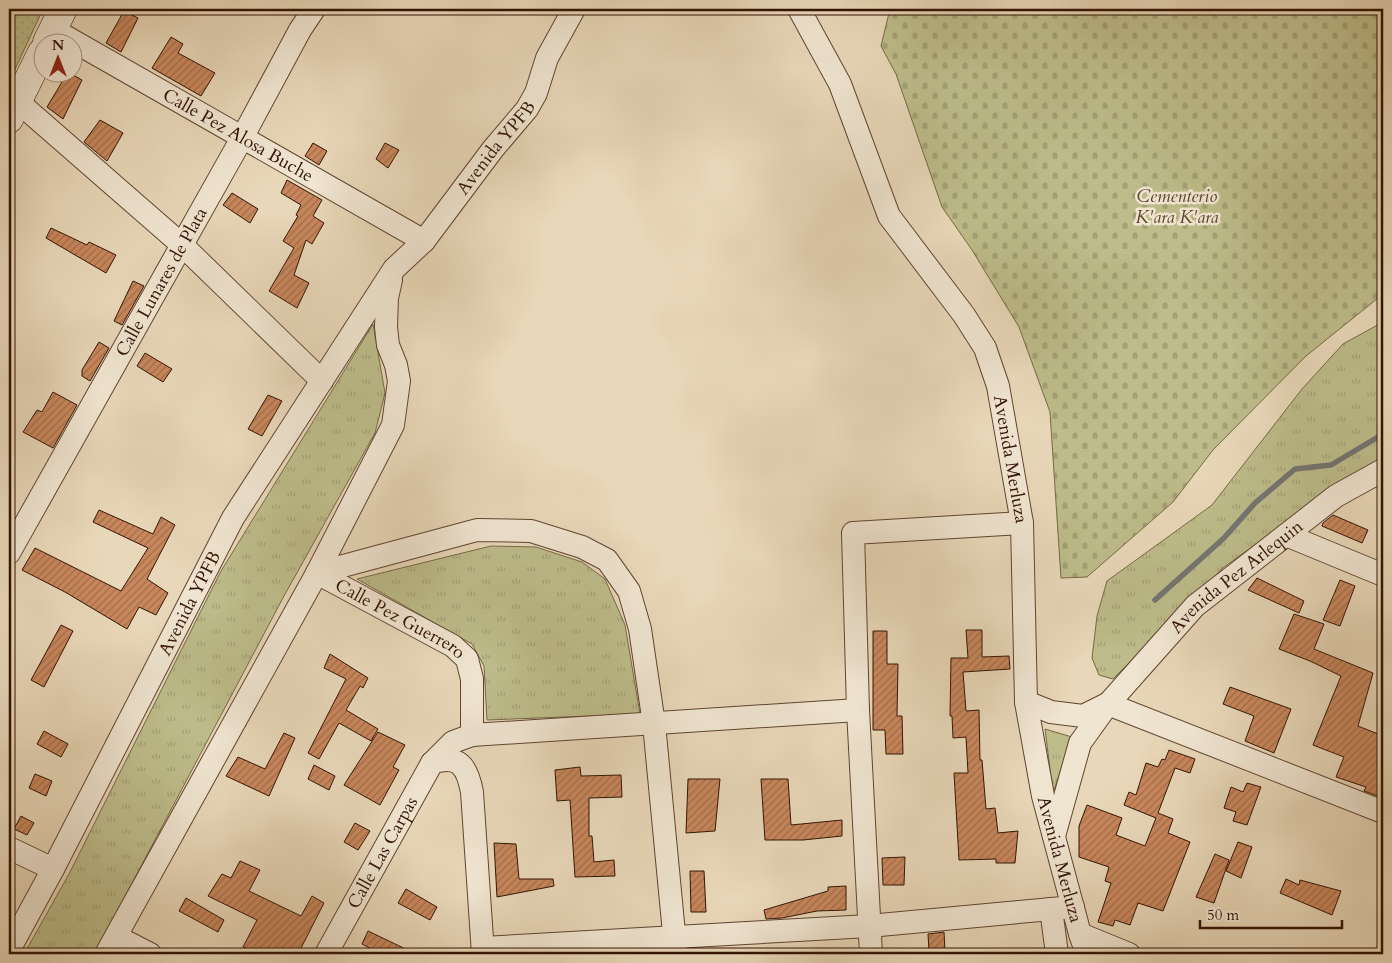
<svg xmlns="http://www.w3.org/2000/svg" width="1392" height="963" font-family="Cardo,serif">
<defs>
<pattern id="grass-tufts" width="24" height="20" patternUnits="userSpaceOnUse" patternTransform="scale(1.25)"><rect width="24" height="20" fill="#bdbc8a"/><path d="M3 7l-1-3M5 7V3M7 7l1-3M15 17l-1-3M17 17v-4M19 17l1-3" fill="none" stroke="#a3a175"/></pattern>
<pattern id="cemetery-stones" width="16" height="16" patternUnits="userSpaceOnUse" patternTransform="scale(1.25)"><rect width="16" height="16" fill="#bdbc8a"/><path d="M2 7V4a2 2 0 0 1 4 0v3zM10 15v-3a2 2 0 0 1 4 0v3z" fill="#a3a175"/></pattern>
<pattern id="park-dots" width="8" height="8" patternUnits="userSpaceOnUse" patternTransform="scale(1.25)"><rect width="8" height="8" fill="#bdbc8a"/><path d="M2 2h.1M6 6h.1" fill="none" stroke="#a3a175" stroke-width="1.8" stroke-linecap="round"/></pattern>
<pattern id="building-hatch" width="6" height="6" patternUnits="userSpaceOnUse" patternTransform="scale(1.25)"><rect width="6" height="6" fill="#c8875c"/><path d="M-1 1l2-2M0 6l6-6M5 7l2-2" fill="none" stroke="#a36d4a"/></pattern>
</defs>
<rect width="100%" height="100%" fill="#e8d7b8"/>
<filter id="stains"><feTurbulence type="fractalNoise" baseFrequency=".004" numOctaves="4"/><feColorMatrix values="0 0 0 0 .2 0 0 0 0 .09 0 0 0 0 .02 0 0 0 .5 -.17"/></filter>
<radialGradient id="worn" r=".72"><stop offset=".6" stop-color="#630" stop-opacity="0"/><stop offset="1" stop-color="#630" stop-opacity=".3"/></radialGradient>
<g fill="url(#grass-tufts)" stroke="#786846">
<path d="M1383,322V459L1336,487L1224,567L1113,679L1099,675L1092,658L1097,616L1107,581L1212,505L1302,389L1343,344Z"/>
<path d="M373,324L385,393L375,433L284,596L101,942L94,954H24L69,874L221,571Z"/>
<path d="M491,546L536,547L582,562L605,579L625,625L640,714L487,720L484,666L472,644L357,579Z"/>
<path d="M1045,729L1072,737L1053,793Z"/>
</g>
<path fill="url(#cemetery-stones)" stroke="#786846" d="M890,9H1383V294L1306,356L1213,450L1173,502L1087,577L1061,578L1050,412L1019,327L972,250L942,207L896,74L881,46Z"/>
<path fill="url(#park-dots)" stroke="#786846" d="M9,9H43L11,78L9,76Z"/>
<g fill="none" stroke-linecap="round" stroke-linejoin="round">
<path stroke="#737571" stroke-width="5.5" d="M1155,600L1224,538L1255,503L1295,469L1331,465L1383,434"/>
</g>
<g fill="url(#building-hatch)" stroke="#321303">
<path d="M124,11L138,18L121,52L106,43Z"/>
<path d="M171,37L183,44L178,53L215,73L201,96L152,68Z"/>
<path d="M68,72L82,80L63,119L47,107Z"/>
<path d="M100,120L123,133L107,161L84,142Z"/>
<path d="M313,143L327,151L319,165L305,156Z"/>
<path d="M385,143L399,150L388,168L376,159Z"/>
<path d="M287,180L322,200L313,216L324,223L312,244L306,240L294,275L309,283L297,308L269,291L294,248L283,241L298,216L296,215L301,205L281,193Z"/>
<path d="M232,193L258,209L250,223L223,205Z"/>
<path d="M51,228L87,245L89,242L116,255L106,273L46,238Z"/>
<path d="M133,281L144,286L122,325L114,321Z"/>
<path d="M99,342L109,348L90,381L82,376V370Z"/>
<path d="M145,353L172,369L163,382L137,366Z"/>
<path d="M53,392L77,405L53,448L23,432L37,410L42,412Z"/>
<path d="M268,395L282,401L262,436L248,429Z"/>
<path d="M99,510L153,534L161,517L175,525L147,579L168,593L156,615L139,607L127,629L65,592L22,570L35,548L121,591L148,548L93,522Z"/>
<path d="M1333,515L1368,530L1362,543L1322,526L1323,523Z"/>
<path d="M1257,578L1304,601L1299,613L1248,590Z"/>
<path d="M1340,580L1355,586L1340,626L1323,620Z"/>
<path d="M1294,614L1324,624L1314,649L1373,673L1358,726L1383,736V798L1364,791L1366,787L1336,777L1344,757L1313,745L1341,676L1310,661L1279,649Z"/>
<path d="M61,625L73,631L44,687L31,680Z"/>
<path d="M966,630H982V657L1009,656L1010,669L963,672L966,711L979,710L980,760H982L986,809L995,808L998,833L1018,831L1015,863H996V859L959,860L954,773H968L966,737L953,738L952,716H950L951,658H968Z"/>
<path d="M873,631H887V664H898L897,716H902L903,754H886L885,730H873Z"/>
<path d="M330,654L368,678L363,688L360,686L346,710L378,729L371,741L339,723L319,759L308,753L346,679L324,668Z"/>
<path d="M1230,687L1291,709L1274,753L1245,741L1254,716L1223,704Z"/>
<path d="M44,731L68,744L61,757L37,744Z"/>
<path d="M378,732L405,745L393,767L399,770L380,805L344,785Z"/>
<path d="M284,733L295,738L269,796L226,776L238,757L265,769Z"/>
<path d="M1169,750L1195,759L1190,773L1175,768L1158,813L1173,819L1168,833L1190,842L1163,911L1138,903L1130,925L1115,920L1113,926L1098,922L1111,883L1105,881L1109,867L1079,857V826L1087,805L1122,818L1116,835L1145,846L1156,818L1124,805L1129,792L1136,795L1146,763L1158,767L1162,759L1165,760Z"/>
<path d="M314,765L335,776L329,790L308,779Z"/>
<path d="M580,767L581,776L621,775L622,797L589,798V836H592L594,862L614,860L615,876L575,877L570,800L557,801L555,770Z"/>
<path d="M35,774L52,781L46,796L29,788Z"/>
<path d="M688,779H720L715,831L686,833Z"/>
<path d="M761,779H788L791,825L842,820V836L803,840H765Z"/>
<path d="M1247,783L1261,787L1247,825L1233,821L1236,812L1224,808L1231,787L1243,792Z"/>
<path d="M21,816L34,823L27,835L14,829Z"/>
<path d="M355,823L370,831L358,850L344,842Z"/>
<path d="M1238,842L1252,847L1241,878L1226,871Z"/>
<path d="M494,843L516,844L519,879H553L554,886L497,897Z"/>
<path d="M1215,854L1229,860L1214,903L1196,897Z"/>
<path d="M905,857L904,885H883L882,858Z"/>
<path d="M240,861L260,870L249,891L301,916L312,896L324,903L298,954H259L243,947L257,920L208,896L222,874L231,878Z"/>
<path d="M690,871H704L706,912H691Z"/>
<path d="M1286,879L1299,885L1300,880L1341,891L1332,915L1280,893Z"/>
<path d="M846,886V910L817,911L782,918L766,919L764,910L828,891V887Z"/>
<path d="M406,889L437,907L430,920L398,903Z"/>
<path d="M186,898L224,920L218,932L179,911Z"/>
<path d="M368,931L416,954H381L362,944Z"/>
<path d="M944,932L945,951H929L928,934Z"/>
</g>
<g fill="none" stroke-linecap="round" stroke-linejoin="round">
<defs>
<g id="street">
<path id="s1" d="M799,9L840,84L889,216L964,315L985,348L998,386L1022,523L1026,702L1043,796L1080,934L1087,954"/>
<path id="s2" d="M54,30L424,241"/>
<path d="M9,94L181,244L322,381"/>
<path d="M1286,535L1383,575"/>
<path id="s3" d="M9,553L242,138L300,30L314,9"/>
<path d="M317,573L477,530L531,531L582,547L607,560L629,591L640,629L654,724L676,954"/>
<path id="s4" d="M317,573L453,646L467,659L472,679V735"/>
<path d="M1026,702L1051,712L1083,716L1107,704"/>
<path d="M1108,704L1383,812"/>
<path d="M432,763L453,742L472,735L858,710"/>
<path id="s5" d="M1054,836L1080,743L1108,704L1195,606L1336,496L1383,470"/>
<path d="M9,848L53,869"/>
<path d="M1051,909L1057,954"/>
<path d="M1080,934L1129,954"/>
<path d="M117,937L150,954"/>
<path d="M483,948L869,926L1073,907"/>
<path id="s6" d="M9,950L53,869L233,518L394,269L424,241L493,149L527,109L536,93L547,58L574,9"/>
<path d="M106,954L317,573L393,425L399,381L396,365L388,345L386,327L387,298L391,280"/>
<path id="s7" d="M326,954L432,763C459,754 467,766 472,792L483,954"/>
<path d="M871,954L858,710L853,533L1022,523"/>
</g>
<g id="secondary">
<path d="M47,42L63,9"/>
<path d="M9,119L42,52"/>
</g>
</defs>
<use href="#street" stroke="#604430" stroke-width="24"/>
<use href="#secondary" stroke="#321303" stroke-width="29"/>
<use href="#street" stroke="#f0e5d1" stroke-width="22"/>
<use href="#secondary" stroke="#f0e5d1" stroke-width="28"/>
</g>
<g text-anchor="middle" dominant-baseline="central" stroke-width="5" stroke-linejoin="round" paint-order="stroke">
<g font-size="18" fill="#321303" stroke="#f0e5d1">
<text stroke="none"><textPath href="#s2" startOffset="212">Calle Pez Alosa Buche</textPath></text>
<text stroke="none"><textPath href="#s6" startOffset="942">Avenida YPFB</textPath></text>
<text stroke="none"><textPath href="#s3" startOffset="311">Calle Lunares de Plata</textPath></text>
<text stroke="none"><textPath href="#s1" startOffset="504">Avenida Merluza</textPath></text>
<text stroke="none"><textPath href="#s5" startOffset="326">Avenida Pez Arlequin</textPath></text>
<text stroke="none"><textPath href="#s6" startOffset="391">Avenida YPFB</textPath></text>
<text stroke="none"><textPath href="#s4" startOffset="95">Calle Pez Guerrero</textPath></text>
<text stroke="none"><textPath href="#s7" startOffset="116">Calle Las Carpas</textPath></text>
<text stroke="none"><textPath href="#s1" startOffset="909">Avenida Merluza</textPath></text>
</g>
<g font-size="18" font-style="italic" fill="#5c462c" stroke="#f0e5d1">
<text x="1177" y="196">Cementerio<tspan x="1177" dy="21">K'ara K'ara</tspan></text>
</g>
</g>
<rect width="1392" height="963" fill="none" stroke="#e8d7b8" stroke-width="30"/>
<rect x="10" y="10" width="1372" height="943" fill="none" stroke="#321303" stroke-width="2.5"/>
<rect x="15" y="15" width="1362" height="933" fill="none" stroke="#321303"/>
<g transform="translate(58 58)"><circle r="24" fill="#f0e5d1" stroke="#a4917f"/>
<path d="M0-4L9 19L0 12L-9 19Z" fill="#8f2418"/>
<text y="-8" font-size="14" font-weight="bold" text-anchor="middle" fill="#321303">N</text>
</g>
<path d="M1200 920v8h142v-8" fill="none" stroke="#321303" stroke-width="2.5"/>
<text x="1207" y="920" font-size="15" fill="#321303" stroke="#f0e5d1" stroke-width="4" paint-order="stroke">50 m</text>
<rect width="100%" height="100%" filter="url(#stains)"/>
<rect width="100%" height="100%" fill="url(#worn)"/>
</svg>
